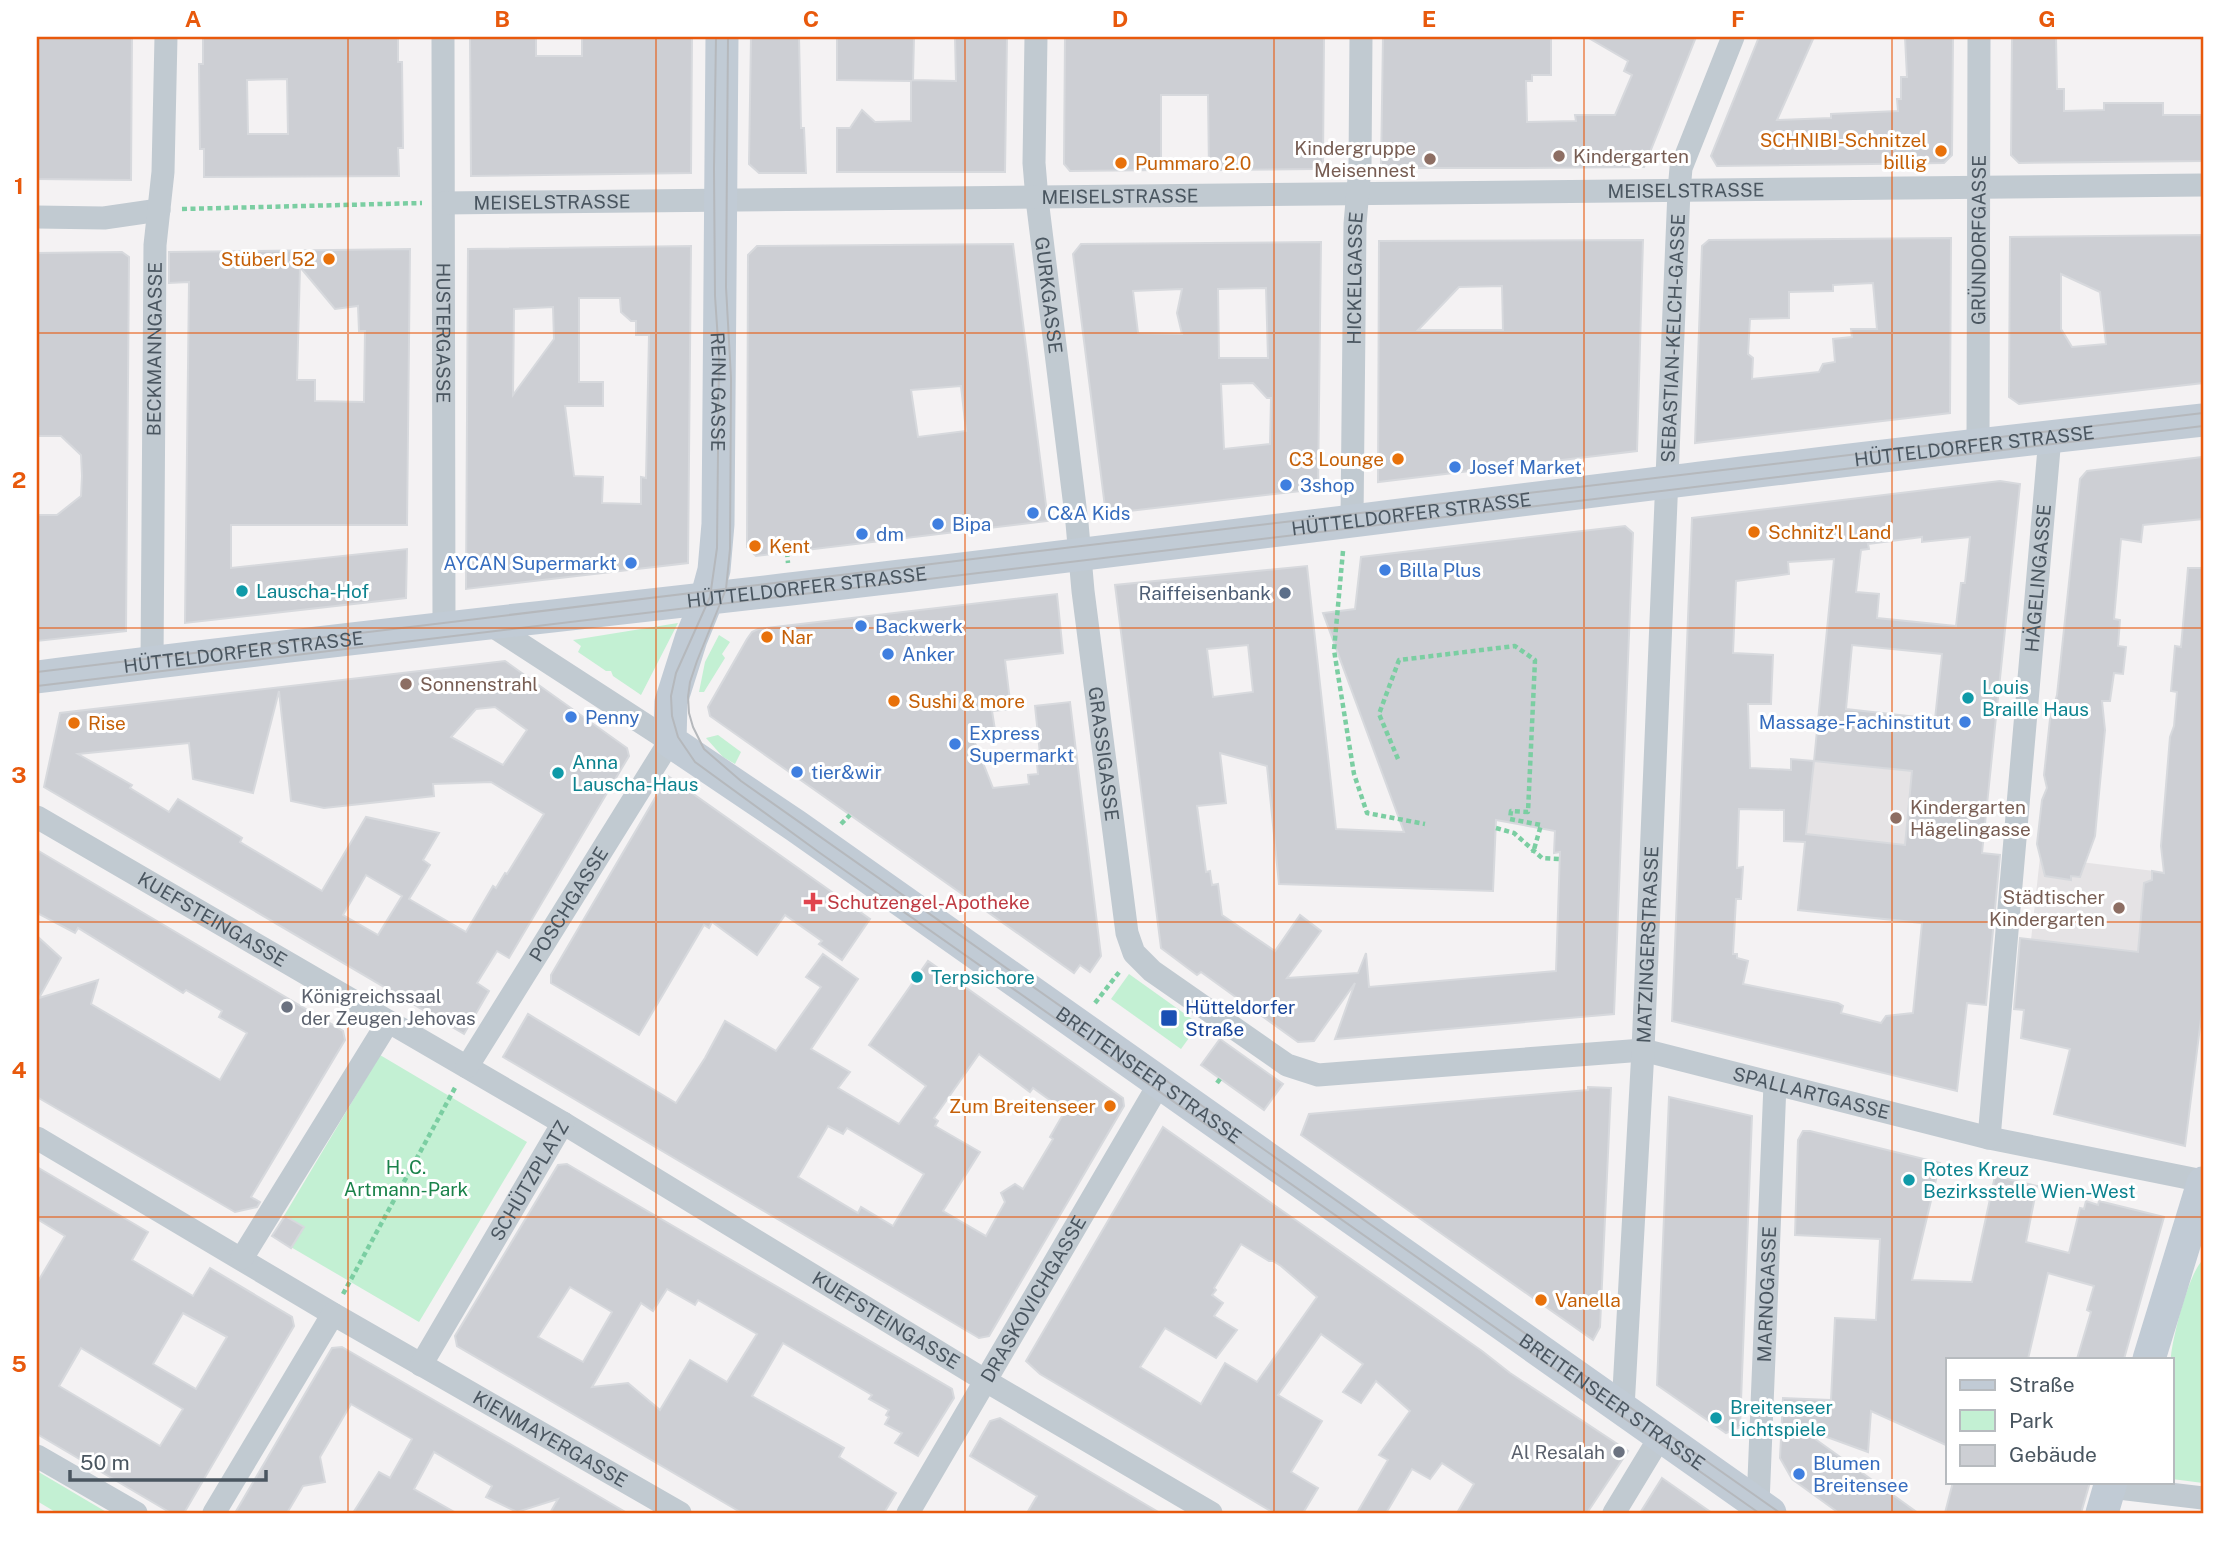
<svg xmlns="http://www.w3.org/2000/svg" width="2240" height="1550" font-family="'Public Sans',sans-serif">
<rect width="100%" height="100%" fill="#f4f2f3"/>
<g fill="#e5e3e5">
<path d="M1814,761L1989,779L1982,853L1806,834Z"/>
<path d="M2040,857L2203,877V960L2031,940Z"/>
</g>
<g fill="#c3f0d3">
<path d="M678,623L641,695L613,676L611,671H606L578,652L581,646L573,640Z"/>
<path d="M719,635L730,642L722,654L725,658L707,687L704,692H699L705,662Z"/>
<path d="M718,735L741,752L735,764L723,757L706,738Z"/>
<path d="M1129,974L1199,1024L1181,1049L1111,999Z"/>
<path d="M380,1055L527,1142L419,1322L272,1236Z"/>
<path d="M2203,1260V1483L2172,1479C2172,1440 2168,1393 2171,1356C2173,1336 2189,1272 2203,1260Z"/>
<path d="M37,1471L108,1513H57L37,1501Z"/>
</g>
<g fill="#cdcfd4" stroke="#d7d9dd" stroke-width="2" fill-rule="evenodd">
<path d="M37,37H132L131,180L37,179Z"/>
<path d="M203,37H398V62H402L403,148H398L399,176L204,177V149H200L199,64H203ZM287,79L288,134H248L247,80Z"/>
<path d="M470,37H536V56H582V37H692L691,173L471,176Z"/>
<path d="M751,37H799L801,128H804L806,173H759L749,164Z"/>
<path d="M837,37H914L913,80L956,81L955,37H1007L1005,172H837V128H850L862,110L875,122L911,121V81L837,80Z"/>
<path d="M1065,37H1324L1323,162L1314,169L1209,170L1208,95H1161V170L1070,171L1064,164Z"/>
<path d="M1383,37L1551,39V75H1532V81H1526L1527,122L1576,121L1575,115H1615L1632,75L1624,71L1628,61L1587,37H1696L1644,167L1521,168H1381Z"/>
<path d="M1759,37H1814L1777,120L1831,118V114L1898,111L1897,99H1901V77H1907L1905,37H1953L1952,155L1944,163L1717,166L1711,156Z"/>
<path d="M2012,37H2056L2057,89H2064V111L2104,110V103H2163V115H2203V161L2019,163L2011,155Z"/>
<path d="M2203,235V383L2019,404L2009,397L2010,237ZM2061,274L2100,292L2106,344L2072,347L2061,329Z"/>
<path d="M1951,238L1950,413L1695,443L1702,246L1709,240ZM1873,283L1877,329H1851L1852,337L1833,339L1835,362L1823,364L1819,372L1752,379L1753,358L1748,354L1750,319L1789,318V292L1833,291V285Z"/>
<path d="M1643,240L1637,451L1378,482L1379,241ZM1502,286L1503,330H1418L1459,287Z"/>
<path d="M1321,242L1318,489L1112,513L1105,507L1073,254L1081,244ZM1266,288L1268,358H1219L1218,289ZM1182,289L1177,313L1182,334L1138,333L1133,291ZM1253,383L1267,398H1271L1270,444L1224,449L1221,384Z"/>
<path d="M1013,244L1048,521L756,556L747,547L748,255L757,246ZM961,386L966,431L918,437L911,390Z"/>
<path d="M691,246L688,563L466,589L468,249ZM579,298H620L621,312L631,321H636V335H649L646,478L641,477V504L602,503L603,477L574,476L565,406H603V382H579ZM553,307L554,339L513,395L514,309Z"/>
<path d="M410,249L407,525H231V568L407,549L406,598L185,623L189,282L169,283V252ZM300,267L335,309L358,306L359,331H365L364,402L315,401V380H297Z"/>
<path d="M122,252L129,257L126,631L37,641V515H57L81,496L82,476L81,455L61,436H37V253Z"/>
<path d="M2203,457V519L2143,525L2141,542L2121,539L2114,619L2120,620L2118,646L2126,647L2123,674L2114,673L2110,701H2102L2105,730L2095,836L2080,877L2071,876V880L2045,876L2037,844L2042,800L2047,788L2044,775L2050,719L2057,695L2080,479L2087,471Z"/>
<path d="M2000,481L2020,484L1982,853L2000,855L1986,1005L1967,1003L1957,1091L1672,1021L1692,518ZM1922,537V542L1970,537L1965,583H1961L1956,626L1877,618L1879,594L1856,592L1861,550L1869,549L1868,544ZM1834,559L1814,761L1791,759V770L1750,768L1748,704H1771L1773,655L1733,653L1736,581L1789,574L1788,562ZM1852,645L1942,654L1935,719L1846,709ZM1814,761L1912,771L1905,845L1806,834ZM1739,809L1784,810V841L1805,842L1798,910L1922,923L1913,1013L1886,1016L1881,1023L1841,1013L1843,1006L1838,1003L1743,984L1748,961L1737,958V954H1733L1736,899H1741L1743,867L1737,868Z"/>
<path d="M1625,526L1633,533L1614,1014L1335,1039L1355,983L1314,1041L1298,1042L1201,972L1197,975L1161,948L1115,585L1307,566L1336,829L1404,832L1323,613L1355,609L1361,557ZM1248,645L1253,692L1213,697L1207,649ZM1220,753L1267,766L1279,884L1493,891L1496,820L1555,831L1554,853L1560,852L1556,971L1369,987L1366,953L1358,973L1287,978L1321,931L1300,915L1275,951L1222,915L1218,884L1212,885L1210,871L1206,872L1197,806L1226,803Z"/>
<path d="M2188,568H2203V1003L2185,1146L2054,1114L2070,1049L2021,1038L2024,1010L2014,1009L2020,938L2138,952L2144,883L2152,880V871L2164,873L2161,846L2170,737L2174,726L2177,692L2171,691L2175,646L2181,647Z"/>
<path d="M1057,594L1063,653L1005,660L1011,709L992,711L995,730L971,733L993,788L1029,784L1028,775L1038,774L1036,755L1040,754L1035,706L1070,702L1101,956L1090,972L1080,965L1074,973L710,716L708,707L747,639L752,632L758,629Z"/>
<path d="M505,661L627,748L629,756L509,958L497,951L477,983L489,991L464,1034L44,787L60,713ZM279,691L291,801L324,808L434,796L433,784L491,782L544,814L507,874L505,873L496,888L493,886L466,932L409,899L430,865L423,860L439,833L366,817L322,891L240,842L242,838L178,799L169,812L130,788L132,785L78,754L189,743L193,779L253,793ZM495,707L527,730L503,765L451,737L476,709ZM366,875L402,896L378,935L343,915Z"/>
<path d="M668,776L870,919L842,960L819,944L822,941L785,915L757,955L712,922L709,928L704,925L639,1035L551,983V975Z"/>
<path d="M37,850L343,1031L345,1040L251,1197L260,1202L257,1207L235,1212L37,1097V936L61,958L39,998L98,980L91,1004L220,1080L247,1033L219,1017L222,1011L186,990L183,993L78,928L75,933L37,913Z"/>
<path d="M823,954L858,979L811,1049L850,1072L838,1088L899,1124L926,1086L869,1045L928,961L1123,1098L1124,1106L989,1336L979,1338L503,1057L528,1014L676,1103L705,1058L725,1021L776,1051L821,987L806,977ZM979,1054L1030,1092L1033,1088L1065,1111L1050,1137L1053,1139L1023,1189L1015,1184L1001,1193L1005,1202L986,1236L943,1211L980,1152L935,1126L938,1121L934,1118ZM828,1126L843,1134L847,1128L924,1174L893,1226L861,1207L858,1213L798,1177Z"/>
<path d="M1220,1039L1283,1084L1264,1110L1201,1065Z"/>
<path d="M1588,1087L1611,1088L1600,1327L1593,1340L1301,1135L1309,1114L1588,1090Z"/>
<path d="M1669,1097L1752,1116L1740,1427L1726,1433L1657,1385Z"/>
<path d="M1163,1127L1482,1351L1510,1373L1628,1451L1587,1513H1457L1474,1484L1442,1463L1430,1479L1412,1469L1386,1513H1357L1388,1460L1379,1455L1410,1411L1376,1381L1361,1403L1343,1392L1363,1364L1321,1334L1278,1395L1322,1421L1291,1472L1318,1488L1303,1513H1274L1040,1374L1026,1361ZM1241,1244L1269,1261H1273L1281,1266L1317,1297L1257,1382L1225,1363L1201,1404L1140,1367L1165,1328L1216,1358L1237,1330L1214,1316L1223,1303L1212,1295L1216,1290L1214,1288Z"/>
<path d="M1803,1131H1810L1940,1163L1912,1280L1972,1282L1995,1176L2037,1186L2026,1242L2069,1253L2080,1208L2084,1209L2086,1201L2098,1205L2099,1201L2164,1217L2124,1359H2077L2091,1312L2087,1310L2094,1286L2048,1273L2028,1359H1948V1446L1871,1411L1868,1452L1805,1429L1804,1431L1918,1513H1839L1792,1479L1780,1458L1783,1398L1831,1400L1835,1318L1876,1320L1880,1239L1795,1235L1798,1140Z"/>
<path d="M567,1164L952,1389L954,1398L918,1456L895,1443L902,1433L885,1424L889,1417L886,1415L889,1410L869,1399L872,1395L783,1343L752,1396L844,1448L839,1457L896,1493L884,1513H742L457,1346L455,1336L558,1165ZM570,1287L612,1312L583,1362L538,1337ZM667,1289L695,1305L698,1300L757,1334L727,1382L690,1360L660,1410L628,1383L592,1387L641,1303L653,1311Z"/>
<path d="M37,1167L148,1232L132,1260L193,1296L210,1268L292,1317L294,1326L184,1513H171L37,1434V1283L65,1236L37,1219ZM183,1313L227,1337L196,1389L153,1364ZM81,1348L183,1409L160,1446L59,1386Z"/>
<path d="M285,1216L304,1227L291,1248L272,1236Z"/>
<path d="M342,1347L515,1447L627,1513H550L558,1499L517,1512L486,1497L492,1486L434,1452L414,1489L456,1513H353L379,1472L390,1478L412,1439L351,1404L320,1457L325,1482L303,1486L287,1513H235L332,1348Z"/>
<path d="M1000,1418L1082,1467L1160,1513H1027L1037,1496L970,1456L990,1421Z"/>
<path d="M1662,1478L1712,1513H1640Z"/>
<path d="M1953,1482H2090L2081,1513H1945Z"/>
</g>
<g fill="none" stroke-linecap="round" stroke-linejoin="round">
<g stroke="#7bcea2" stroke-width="4.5" stroke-dasharray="5 3.5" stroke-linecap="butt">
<path d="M182,209L422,203"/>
<path d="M1343,551L1334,650L1354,774L1367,813L1425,824"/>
<path d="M787,552L788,563"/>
<path d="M1398,759L1379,714L1399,660L1515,646L1535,660L1528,812L1511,811L1510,819L1541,825L1533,853"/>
<path d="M841,824L850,815"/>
<path d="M1496,828L1514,833L1542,858L1560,859"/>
<path d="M1095,1003L1120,971"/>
<path d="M1217,1083L1220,1079"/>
<path d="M343,1294L456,1086"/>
</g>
<g stroke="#c1cad1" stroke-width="23">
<path id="s1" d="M443,37L444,627"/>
<path id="s2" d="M1036,37L1034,163L1037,199L1077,523L1083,591L1127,933L1134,953L1152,971L1287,1065L1318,1075L1643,1050L1989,1138L2203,1181"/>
<path id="s3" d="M444,203L2203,185"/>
<path d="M37,217L104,218L159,210"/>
<path id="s4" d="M1978,445L1979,37"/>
<path id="s5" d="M1352,520L1355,224L1360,167L1361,37"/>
<path id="s6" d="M152,662L155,245L163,172L166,37"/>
<path id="s7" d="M37,817L563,1123L986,1381L1211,1513"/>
<path id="s8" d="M467,1067L670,741L488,623"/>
<path id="s9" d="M37,1138L333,1314L680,1513"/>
<path id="s10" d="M1989,1138L2050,437"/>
<path d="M242,1258L388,1022"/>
<path id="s11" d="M421,1365L563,1123"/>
<path id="s12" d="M1623,1408L1643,1050L1679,191L1681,168L1733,37"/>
<path d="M37,1456L136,1513"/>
<path d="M2110,1487L2203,1498"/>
<path id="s13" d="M1758,1504L1775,1084"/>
<path d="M214,1513L333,1314"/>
<path id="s14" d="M908,1513L1159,1084"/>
<path d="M1614,1513L1660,1437"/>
</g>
<g stroke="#c1cbd5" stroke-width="33">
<path id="s15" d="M722,37L718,524L714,570L704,607L691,639L671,702L670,741L796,826L1770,1513"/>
<path id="s16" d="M37,677C330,639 625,609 919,574C1347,523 1774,466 2203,420"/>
<path d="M2149,1359L2203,1183"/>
<path d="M2102,1513L2111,1482"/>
</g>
<g stroke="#b5b8bc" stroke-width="2">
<path id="s17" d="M716,37L714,169L715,296L719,356L717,548L710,597L676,673L671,696L672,716L678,737L695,762L820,853L1759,1513"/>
<path d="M728,37L726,287L731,378L730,549L726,589L697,661L690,682L688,697L689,713L693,727L704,749L741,781L1780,1513"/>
<path d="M37,672L1006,555L2203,413"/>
<path d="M37,686L2203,426"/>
</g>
</g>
<path fill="none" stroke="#e8590c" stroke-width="2" stroke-opacity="0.55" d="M348,37V1513M656,37V1513M965,37V1513M1274,37V1513M1584,37V1513M1892,37V1513M37,333H2203M37,628H2203M37,922H2203M37,1217H2203"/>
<g fill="#e8710a" stroke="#fff" stroke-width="2.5">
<circle cx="1941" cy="151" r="7"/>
<circle cx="1121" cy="163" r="7"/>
<circle cx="329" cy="259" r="7"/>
<circle cx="1398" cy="459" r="7"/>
<circle cx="1754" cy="532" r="7"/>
<circle cx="755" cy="546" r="7"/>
<circle cx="767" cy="637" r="7"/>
<circle cx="894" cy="701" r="7"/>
<circle cx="74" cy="723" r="7"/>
<circle cx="1110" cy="1106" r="7"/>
<circle cx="1541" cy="1300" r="7"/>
</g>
<g fill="#8d6e63" stroke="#fff" stroke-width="2.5">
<circle cx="1559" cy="156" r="7"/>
<circle cx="1430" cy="159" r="7"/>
<circle cx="406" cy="684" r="7"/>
<circle cx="1896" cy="818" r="7"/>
<circle cx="2119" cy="908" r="7"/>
</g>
<g fill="#3f7fe0" stroke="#fff" stroke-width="2.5">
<circle cx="1455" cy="467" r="7"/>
<circle cx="1286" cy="485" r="7"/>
<circle cx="1033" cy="513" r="7"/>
<circle cx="938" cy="524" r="7"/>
<circle cx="862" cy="534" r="7"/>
<circle cx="631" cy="563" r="7"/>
<circle cx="1385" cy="570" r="7"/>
<circle cx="861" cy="626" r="7"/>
<circle cx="888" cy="654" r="7"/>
<circle cx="571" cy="717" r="7"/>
<circle cx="1965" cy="722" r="7"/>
<circle cx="955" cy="744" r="7"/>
<circle cx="797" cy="772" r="7"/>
<circle cx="1799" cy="1474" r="7"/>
</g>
<g fill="#0f9aa8" stroke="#fff" stroke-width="2.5">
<circle cx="242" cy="591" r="7"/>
<circle cx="1968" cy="698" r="7"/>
<circle cx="558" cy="773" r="7"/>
<circle cx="917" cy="977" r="7"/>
<circle cx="1909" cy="1180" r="7"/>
<circle cx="1716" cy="1418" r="7"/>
</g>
<circle fill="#5c6f8a" stroke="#fff" stroke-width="2.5" cx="1285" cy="593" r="7"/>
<path fill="#e0444e" stroke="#fff" stroke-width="2.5" d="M809.5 891.5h7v7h7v7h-7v7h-7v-7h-7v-7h7z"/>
<g fill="#6b7280" stroke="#fff" stroke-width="2.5">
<circle cx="287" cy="1007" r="7"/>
<circle cx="1619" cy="1452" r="7"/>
</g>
<rect fill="#1a4fb4" stroke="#fff" stroke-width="2.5" x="1160" y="1009" width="18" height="18" rx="3.5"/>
<g text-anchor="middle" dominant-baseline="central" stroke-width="6" stroke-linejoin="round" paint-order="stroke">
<g font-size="19" fill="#c56008" stroke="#fff" text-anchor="start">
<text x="1927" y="140" text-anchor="end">SCHNIBI-Schnitzel<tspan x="1927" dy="22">billig</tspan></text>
<text x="1135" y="163">Pummaro 2.0</text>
<text x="315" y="259" text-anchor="end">Stüberl 52</text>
<text x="1384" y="459" text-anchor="end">C3 Lounge</text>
<text x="1768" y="532">Schnitz'l Land</text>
<text x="769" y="546">Kent</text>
<text x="781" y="637">Nar</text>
<text x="908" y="701">Sushi &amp; more</text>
<text x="88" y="723">Rise</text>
<text x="1096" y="1106" text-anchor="end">Zum Breitenseer</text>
<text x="1555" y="1300">Vanella</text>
</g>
<g font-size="19" fill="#785e54" stroke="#fff" text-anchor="start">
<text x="1416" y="148" text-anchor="end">Kindergruppe<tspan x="1416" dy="22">Meisennest</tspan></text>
<text x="1573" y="156">Kindergarten</text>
<text x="420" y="684">Sonnenstrahl</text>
<text x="1910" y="807">Kindergarten<tspan x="1910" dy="22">Hägelingasse</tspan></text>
<text x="2105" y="897" text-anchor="end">Städtischer<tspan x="2105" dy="22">Kindergarten</tspan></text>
</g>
<g font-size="19" fill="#4a5660" stroke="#fff">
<text stroke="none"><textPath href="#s3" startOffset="1242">MEISELSTRASSE</textPath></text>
<text stroke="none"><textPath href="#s3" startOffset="676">MEISELSTRASSE</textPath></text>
<text stroke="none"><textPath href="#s3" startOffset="108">MEISELSTRASSE</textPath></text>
<text stroke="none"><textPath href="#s4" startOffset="205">GRÜNDORFGASSE</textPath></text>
<text stroke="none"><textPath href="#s5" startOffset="242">HICKELGASSE</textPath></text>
<text stroke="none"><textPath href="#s2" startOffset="259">GURKGASSE</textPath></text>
<text stroke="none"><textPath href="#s1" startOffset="296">HUSTERGASSE</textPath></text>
<text stroke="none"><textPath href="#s12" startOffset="1071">SEBASTIAN-KELCH-GASSE</textPath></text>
<text stroke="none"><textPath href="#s6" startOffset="313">BECKMANNGASSE</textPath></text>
<text stroke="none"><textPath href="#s17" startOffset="355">REINLGASSE</textPath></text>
<text stroke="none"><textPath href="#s16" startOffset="1951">HÜTTELDORFER STRASSE</textPath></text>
<text stroke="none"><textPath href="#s16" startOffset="1384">HÜTTELDORFER STRASSE</textPath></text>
<text stroke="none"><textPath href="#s10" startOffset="562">HÄGELINGASSE</textPath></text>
<text stroke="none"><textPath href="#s16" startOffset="775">HÜTTELDORFER STRASSE</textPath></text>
<text stroke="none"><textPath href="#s16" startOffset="208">HÜTTELDORFER STRASSE</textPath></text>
<text stroke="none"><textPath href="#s2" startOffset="721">GRASSIGASSE</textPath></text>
<text stroke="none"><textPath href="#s8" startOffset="192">POSCHGASSE</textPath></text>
<text stroke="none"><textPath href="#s7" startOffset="203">KUEFSTEINGASSE</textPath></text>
<text stroke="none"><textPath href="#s12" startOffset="464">MATZINGERSTRASSE</textPath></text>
<text stroke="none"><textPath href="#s15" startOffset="1295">BREITENSEER STRASSE</textPath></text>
<text stroke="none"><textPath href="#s2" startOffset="1645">SPALLARTGASSE</textPath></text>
<text stroke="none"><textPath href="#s11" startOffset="214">SCHÜTZPLATZ</textPath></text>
<text stroke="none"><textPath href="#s13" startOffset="210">MARNOGASSE</textPath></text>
<text stroke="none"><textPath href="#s14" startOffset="248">DRASKOVICHGASSE</textPath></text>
<text stroke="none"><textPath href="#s7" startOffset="987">KUEFSTEINGASSE</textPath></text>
<text stroke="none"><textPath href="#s15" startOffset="1862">BREITENSEER STRASSE</textPath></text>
<text stroke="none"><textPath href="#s9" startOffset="595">KIENMAYERGASSE</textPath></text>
</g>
<g font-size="19" fill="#366cbe" stroke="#fff" text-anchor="start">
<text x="1469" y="467">Josef Market</text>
<text x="1300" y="485">3shop</text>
<text x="1047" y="513">C&amp;A Kids</text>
<text x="952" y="524">Bipa</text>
<text x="876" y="534">dm</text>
<text x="617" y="563" text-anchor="end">AYCAN Supermarkt</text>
<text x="1399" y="570">Billa Plus</text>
<text x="875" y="626">Backwerk</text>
<text x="902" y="654">Anker</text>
<text x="585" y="717">Penny</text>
<text x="1951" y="722" text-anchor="end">Massage-Fachinstitut</text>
<text x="969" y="733">Express<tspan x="969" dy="22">Supermarkt</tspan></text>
<text x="811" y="772">tier&amp;wir</text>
<text x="1813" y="1463">Blumen<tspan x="1813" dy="22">Breitensee</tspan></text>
</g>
<g font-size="19" fill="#0d838f" stroke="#fff" text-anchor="start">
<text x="256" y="591">Lauscha-Hof</text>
<text x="1982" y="687">Louis<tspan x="1982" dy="22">Braille Haus</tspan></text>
<text x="572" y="762">Anna<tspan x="572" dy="22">Lauscha-Haus</tspan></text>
<text x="931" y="977">Terpsichore</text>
<text x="1923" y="1169">Rotes Kreuz<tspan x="1923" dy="22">Bezirksstelle Wien-West</tspan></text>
<text x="1730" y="1407">Breitenseer<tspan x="1730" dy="22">Lichtspiele</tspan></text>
</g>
<g font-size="19" fill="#4e5e75" stroke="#fff" text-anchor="end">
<text x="1271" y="593">Raiffeisenbank</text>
</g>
<g font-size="19" fill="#be3a42" stroke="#fff" text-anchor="start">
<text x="827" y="902">Schutzengel-Apotheke</text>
</g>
<g font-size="19" fill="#5b616d" stroke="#fff" text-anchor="start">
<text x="301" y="996">Königreichssaal<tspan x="301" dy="22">der Zeugen Jehovas</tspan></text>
<text x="1605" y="1452" text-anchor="end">Al Resalah</text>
</g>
<g font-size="19" fill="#164399" stroke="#fff" text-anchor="start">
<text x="1185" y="1007">Hütteldorfer<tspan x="1185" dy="22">Straße</tspan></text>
</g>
<g font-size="19" fill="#1a824a" stroke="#fff">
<text x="406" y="1167">H. C.<tspan x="406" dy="22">Artmann-Park</tspan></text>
</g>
</g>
<rect width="2240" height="1550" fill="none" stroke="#ffffff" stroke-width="77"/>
<rect x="1946" y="1358" width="228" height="126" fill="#ffffff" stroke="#b7bbbf" stroke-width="2"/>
<rect x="1960" y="1380" width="35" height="10" fill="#c1cbd5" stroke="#b7bbbf" stroke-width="2"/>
<text x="2009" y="1392" font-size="21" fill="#4a5660">Straße</text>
<rect x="1960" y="1410" width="35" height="21" fill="#c3f0d3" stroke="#b7bbbf" stroke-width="2"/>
<text x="2009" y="1428" font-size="21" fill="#4a5660">Park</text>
<rect x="1960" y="1445" width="35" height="21" fill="#cdcfd4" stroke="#b7bbbf" stroke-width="2"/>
<text x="2009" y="1462" font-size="21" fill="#4a5660">Gebäude</text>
<path d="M70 1470v10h196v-10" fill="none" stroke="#4a5660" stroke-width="3.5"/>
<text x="80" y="1470" font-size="21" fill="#4a5660" stroke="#ffffff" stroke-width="5" paint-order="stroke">50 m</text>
<rect x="38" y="38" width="2164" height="1474" fill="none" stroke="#e8590c" stroke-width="2.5"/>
<g font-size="23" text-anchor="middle" font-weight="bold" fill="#e8590c">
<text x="193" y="27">A</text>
<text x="502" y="27">B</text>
<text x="811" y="27">C</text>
<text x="1120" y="27">D</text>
<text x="1429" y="27">E</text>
<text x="1738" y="27">F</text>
<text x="2047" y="27">G</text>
<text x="19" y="194">1</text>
<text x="19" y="488">2</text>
<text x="19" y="783">3</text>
<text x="19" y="1078">4</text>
<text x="19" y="1372">5</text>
</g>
</svg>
